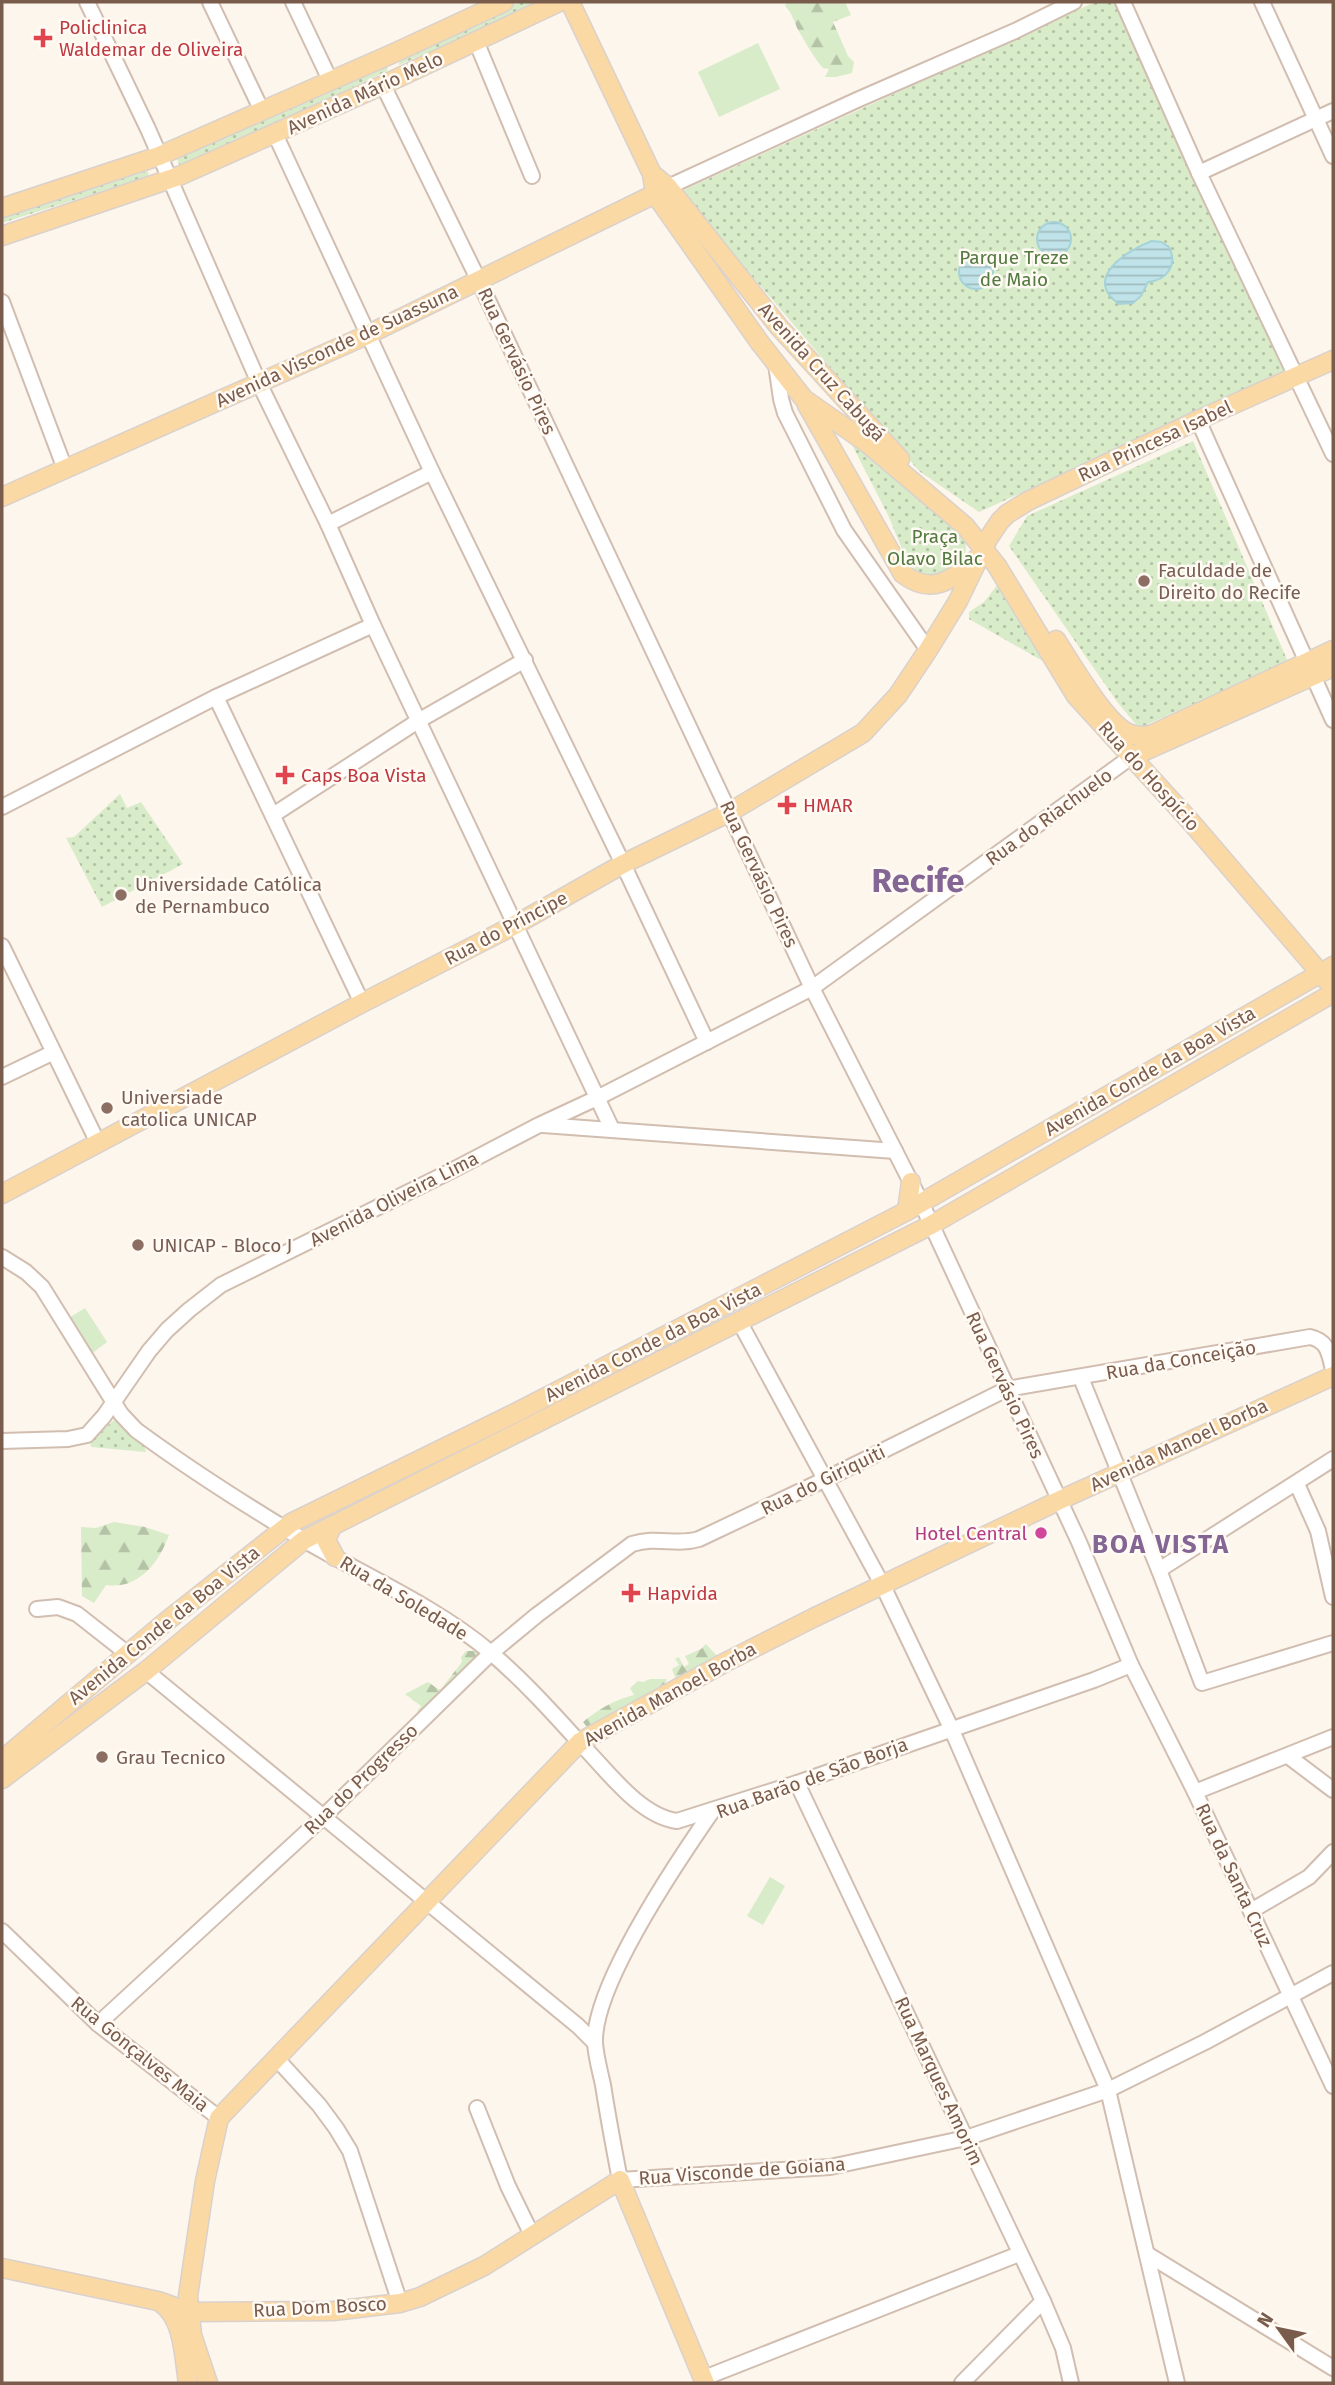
<svg xmlns="http://www.w3.org/2000/svg" width="1335" height="2385" font-family="'Fira Sans',sans-serif">
<defs>
<pattern id="grass-dots" width="8" height="8" patternUnits="userSpaceOnUse" patternTransform="scale(1.75)"><rect width="8" height="8" fill="#d8ecc9"/><path d="M2 2h.1M6 6h.1" fill="none" stroke="#b4c2a5" stroke-width="1.8" stroke-linecap="round"/></pattern>
<pattern id="forest-firs" width="22" height="20" patternUnits="userSpaceOnUse" patternTransform="scale(1.75)"><rect width="22" height="20" fill="#d8ecc9"/><path d="M5 1l3.5 6h-7zM16 11l3.5 6h-7z" fill="#b4c2a5"/></pattern>
<pattern id="water-rules" width="6" height="5" patternUnits="userSpaceOnUse" patternTransform="scale(1.75)"><rect width="6" height="5" fill="#bfe3e8"/><path d="M0 2.5h6" fill="none" stroke="#a0bbbe"/></pattern>
</defs>
<rect width="100%" height="100%" fill="#fdf6ec"/>
<g fill="url(#grass-dots)">
<path d="M520,2H544L399,65L400,56Z"/>
<path d="M1095,2H1116L1286,369L1281,376L979,512L919,471L685,198L683,192L686,189Z"/>
<path d="M388,62L387,71L180,168L177,158Z"/>
<path d="M148,171L149,181L140,179L2,223V216Z"/>
<path d="M850,441L887,469L905,488L965,537C969,561 959,564 941,577L923,575L916,571L907,561L888,515Z"/>
<path d="M1193,441L1288,662L1139,728L1118,703L1009,546L1027,516Z"/>
<path d="M999,583L1048,664L969,619V612L984,602Z"/>
<path d="M120,794L127,808L141,802L183,864L102,907L66,838L74,837Z"/>
<path d="M114,1420L143,1442L146,1452L91,1447L90,1442Z"/>
</g>
<g fill="url(#forest-firs)">
<path d="M787,2H845L851,15L833,22L848,56L854,62L852,73L836,77H825L829,69L823,68C814,58 808,46 801,35C795,26 793,13 785,6Z"/>
<path d="M114,1522L145,1527L169,1535C159,1563 138,1590 106,1585L94,1603L82,1596L81,1527L96,1528Z"/>
<path d="M706,1644L717,1656L715,1662L677,1682L672,1669L679,1665L675,1659L679,1657L684,1667L689,1664L685,1656L701,1649Z"/>
<path d="M466,1651H481L485,1655L420,1718L417,1712L421,1706L405,1694L428,1682L438,1689H441L462,1662L461,1657Z"/>
<path d="M650,1679H667L663,1689L591,1732L583,1722C599,1709 614,1700 634,1695L630,1688L638,1681L643,1682Z"/>
</g>
<g fill="#d8ecc9">
<path d="M758,43L780,89L719,117L698,72Z"/>
<path d="M85,1308L107,1342L91,1354L69,1318Z"/>
<path d="M770,1877L785,1886L763,1925L747,1916Z"/>
</g>
<g fill="url(#water-rules)" stroke="#a5d3da" stroke-width="2">
<circle cx="1054" cy="239" r="17"/>
<path d="M1152,241L1161,242L1169,247C1178,265 1167,280 1148,282L1141,296L1133,303L1119,304C1082,279 1127,250 1152,241Z"/>
<circle cx="976" cy="272" r="17"/>
</g>
<g fill="none" stroke-linecap="round" stroke-linejoin="round">
<defs>
<g id="minor">
<path d="M87,2L148,129L259,383L328,524L373,625L612,1129"/>
<path d="M210,2L262,111"/>
<path d="M293,2L330,80"/>
<path d="M1123,2L1199,173L1333,454"/>
<path d="M1262,2L1333,156"/>
<path d="M476,41L532,176"/>
<path d="M383,85L479,281L812,988L920,1200L1079,1542L1131,1665L1195,1792L1333,2086"/>
<path d="M275,134L432,472L623,864L707,1042"/>
<path d="M1199,173L1333,111"/>
<path d="M668,187L857,100L1015,31L1074,2"/>
<path d="M2,302L65,469"/>
<path d="M776,364L781,399L785,413L844,530L928,650"/>
<path d="M1198,420L1333,720"/>
<path d="M328,524L432,472"/>
<path d="M216,697L362,1003"/>
<path d="M2,807L216,697L373,625"/>
<path d="M273,815L418,721L525,660"/>
<path d="M2,946L98,1143"/>
<path d="M2,1077L52,1053"/>
<path d="M543,1125L895,1151"/>
<path d="M2,1257L26,1272L42,1287L121,1414L136,1430C189,1469 247,1506 304,1540C367,1577 435,1606 490,1652C522,1679 552,1712 580,1743C606,1769 639,1816 677,1821L797,1783L1094,1680L1131,1665"/>
<path d="M739,1321L883,1586L951,1728L1108,2090L1177,2383"/>
<path d="M1081,1378L1159,1570L1202,1683L1333,1643"/>
<path d="M2,1441L68,1439L87,1435L104,1416L149,1351L167,1330L189,1310L221,1285L453,1170L539,1125L597,1098L812,988L1131,757"/>
<path d="M1297,1484L1318,1531L1333,1597"/>
<path d="M1159,1570L1333,1459"/>
<path d="M37,1609L58,1607L77,1614L128,1654"/>
<path d="M146,1671L578,2026L595,2043"/>
<path d="M1288,1756L1333,1790"/>
<path d="M797,1783L1043,2301L1063,2348L1071,2383"/>
<path d="M1195,1792L1333,1737"/>
<path d="M713,1810C679,1859 593,1985 595,2043C596,2057 600,2071 603,2085C608,2117 614,2149 620,2180L830,2167L966,2138L1108,2090L1205,2042L1333,1973"/>
<path d="M1251,1911L1309,1877L1333,1852"/>
<path d="M2,1931L98,2024L219,2118"/>
<path d="M98,2024L323,1817L491,1653L537,1615L632,1544C657,1536 676,1546 699,1539L830,1477L1007,1389L1310,1337C1328,1341 1329,1353 1333,1370"/>
<path d="M277,2059L319,2105L336,2128L350,2151L400,2303"/>
<path d="M477,2108L508,2186L532,2235"/>
<path d="M1147,2254L1333,2368"/>
<path d="M704,2378L1019,2254"/>
<path d="M962,2383L1043,2301"/>
</g>
<g id="major">
<path d="M570,2L652,174L655,194L760,343L804,399L867,443L965,526L997,566L1076,696L1191,822L1327,981"/>
<path d="M652,174L668,187L779,327L900,459"/>
<path d="M2,208L159,156L394,53L504,2"/>
<path d="M2,236L179,176L383,85L559,2"/>
<path d="M807,405L903,574C932,596 951,580 975,560"/>
<path d="M2,497L367,335L665,189"/>
<path d="M1056,640C1071,663 1103,719 1126,732C1135,737 1144,737 1153,734L1333,650"/>
<path d="M1131,757L1333,667"/>
<path d="M2,1194L362,1003L515,925L623,864L730,812L863,733L898,695L928,650L958,601L988,539L1000,521L1007,514L1028,501L1198,420L1333,360"/>
<path d="M907,1211L911,1182"/>
<path d="M332,1526L326,1540L335,1557"/>
<path d="M2,1760L163,1624L291,1523L521,1410L907,1211L1333,966"/>
<path d="M2,1779L146,1671L304,1540L931,1225L1333,993"/>
<path d="M2,2268L158,2301L189,2312L333,2311L400,2303L420,2297L484,2266L620,2180L705,2383"/>
<path d="M161,2303C184,2318 184,2358 188,2383"/>
<path d="M208,2383L192,2335L188,2296L205,2181L219,2118L580,1742L724,1663L813,1618L1060,1500L1333,1376"/>
</g>
</defs>
<use href="#minor" stroke="#d1beb0" stroke-width="18"/>
<use href="#major" stroke="#dad1cd" stroke-width="21"/>
<use href="#minor" stroke="#fff" stroke-width="14"/>
<use href="#major" stroke="#fbd9a5" stroke-width="18"/>
</g>
<g fill="#e0444e" stroke="#fffaf3" stroke-width="2.5">
<path d="M39.5 27.5h7v7h7v7h-7v7h-7v-7h-7v-7h7z"/>
<path d="M281.5 764.5h7v7h7v7h-7v7h-7v-7h-7v-7h7z"/>
<path d="M783.5 794.5h7v7h7v7h-7v7h-7v-7h-7v-7h7z"/>
<path d="M627.5 1582.5h7v7h7v7h-7v7h-7v-7h-7v-7h7z"/>
</g>
<g fill="#8d6e63" stroke="#fffaf3" stroke-width="2.5">
<circle cx="1144" cy="581" r="7"/>
<circle cx="121" cy="895" r="7"/>
<circle cx="107" cy="1108" r="7"/>
<circle cx="138" cy="1245" r="7"/>
<circle cx="102" cy="1757" r="7"/>
</g>
<circle fill="#d1479c" stroke="#fffaf3" stroke-width="2.5" cx="1041" cy="1533" r="7"/>
<g text-anchor="middle" dominant-baseline="central" stroke-width="5" stroke-linejoin="round" paint-order="stroke">
<g font-size="19" fill="#be3a42" stroke="#fffaf3" text-anchor="start">
<text x="59" y="27">Policlinica<tspan x="59" dy="22">Waldemar de Oliveira</tspan></text>
<text x="301" y="775">Caps Boa Vista</text>
<text x="803" y="805">HMAR</text>
<text x="647" y="1593">Hapvida</text>
</g>
<g font-size="19" fill="#7a5c4d" stroke="#fffaf3">
<text transform="translate(365 93) rotate(-25)">Avenida Mário Melo</text>
<text transform="translate(337 346) rotate(-25)">Avenida Visconde de Suassuna</text>
<text transform="translate(517 361) rotate(65)">Rua Gervásio Pires</text>
<text transform="translate(822 372) rotate(48)">Avenida Cruz Cabugá</text>
<text transform="translate(1155 441) rotate(-25)">Rua Princesa Isabel</text>
<text transform="translate(1149 776) rotate(48)">Rua do Hospício</text>
<text transform="translate(1049 817) rotate(-36)">Rua do Riachuelo</text>
<text transform="translate(759 874) rotate(65)">Rua Gervásio Pires</text>
<text transform="translate(506 928) rotate(-28)">Rua do Príncipe</text>
<text transform="translate(1150 1071) rotate(-30)">Avenida Conde da Boa Vista</text>
<text transform="translate(394 1199) rotate(-27)">Avenida Oliveira Lima</text>
<text transform="translate(653 1342) rotate(-27)">Avenida Conde da Boa Vista</text>
<text transform="translate(1181 1360) rotate(-10)">Rua da Conceição</text>
<text transform="translate(1005 1385) rotate(65)">Rua Gervásio Pires</text>
<text transform="translate(1179 1445) rotate(-25)">Avenida Manoel Borba</text>
<text transform="translate(823 1480) rotate(-26)">Rua do Giriquiti</text>
<text transform="translate(404 1598) rotate(31)">Rua da Soledade</text>
<text transform="translate(164 1625) rotate(-39)">Avenida Conde da Boa Vista</text>
<text transform="translate(670 1694) rotate(-29)">Avenida Manoel Borba</text>
<text transform="translate(812 1778) rotate(-20)">Rua Barão de São Borja</text>
<text transform="translate(361 1779) rotate(-44)">Rua do Progresso</text>
<text transform="translate(1234 1875) rotate(65)">Rua da Santa Cruz</text>
<text transform="translate(140 2054) rotate(39)">Rua Gonçalves Maia</text>
<text transform="translate(939 2081) rotate(65)">Rua Marques Amorim</text>
<text transform="translate(742 2171) rotate(-4)">Rua Visconde de Goiana</text>
<text transform="translate(320 2307) rotate(-3)">Rua Dom Bosco</text>
</g>
<g font-size="19" fill="#537a41" stroke="#fffaf3">
<text x="1014" y="257">Parque Treze<tspan x="1014" dy="22">de Maio</tspan></text>
<text x="935" y="536">Praça<tspan x="935" dy="22">Olavo Bilac</tspan></text>
</g>
<g font-size="19" fill="#785e54" stroke="#fffaf3" text-anchor="start">
<text x="1158" y="570">Faculdade de<tspan x="1158" dy="22">Direito do Recife</tspan></text>
<text x="135" y="884">Universidade Católica<tspan x="135" dy="22">de Pernambuco</tspan></text>
<text x="121" y="1097">Universiade<tspan x="121" dy="22">catolica UNICAP</tspan></text>
<text x="152" y="1245">UNICAP - Bloco J</text>
<text x="116" y="1757">Grau Tecnico</text>
</g>
<g font-size="19" fill="#b23c85" stroke="#fffaf3" text-anchor="end">
<text x="1027" y="1533">Hotel Central</text>
</g>
<g font-size="26" font-weight="bold" letter-spacing="2" fill="#846695" stroke="#fffaf3">
<text x="1161" y="1544">BOA VISTA</text>
</g>
<g font-size="33" font-weight="bold" fill="#846695" stroke="#fffaf3">
<text x="918" y="881">Recife</text>
</g>
</g>
<rect width="1335" height="2385" fill="none" stroke="#7a5c4d" stroke-width="7"/>
<g transform="translate(1279 2329) rotate(303)" stroke="#fffaf3" stroke-width="5" paint-order="stroke">
<path d="M0-5L12 26L0 18L-12 26Z" fill="#7a5c4d"/>
<text y="-10" font-size="19" font-weight="bold" text-anchor="middle" fill="#7a5c4d">N</text>
</g>
</svg>
